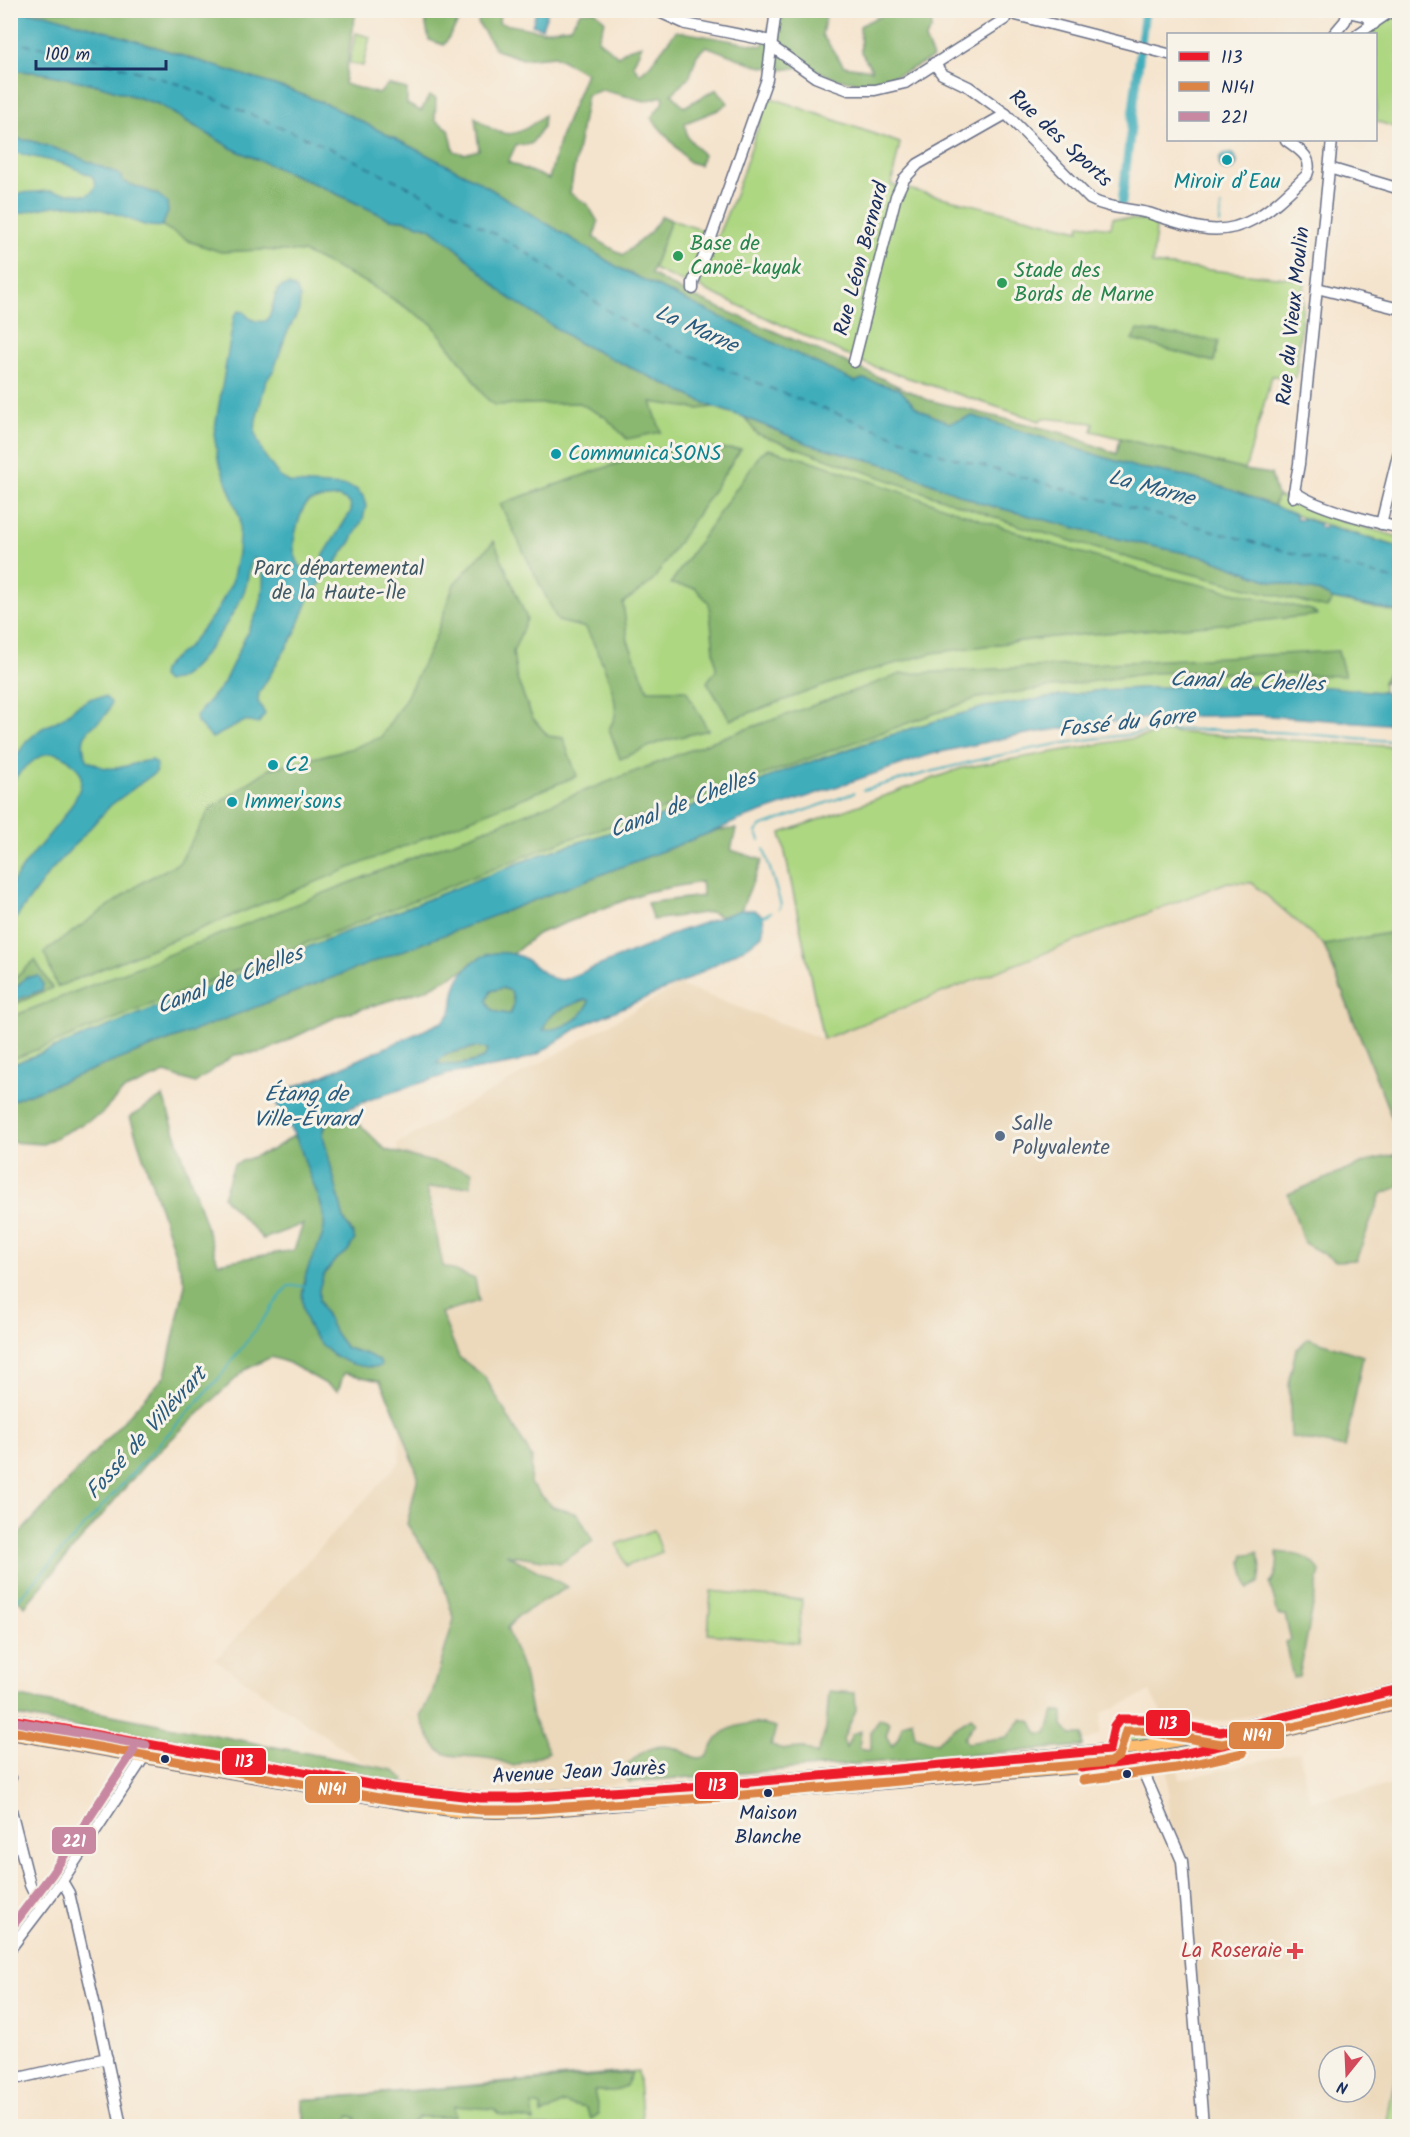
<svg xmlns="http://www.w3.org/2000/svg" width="1410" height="2137" font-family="Kalam,sans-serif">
<rect width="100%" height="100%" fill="#f7f3e8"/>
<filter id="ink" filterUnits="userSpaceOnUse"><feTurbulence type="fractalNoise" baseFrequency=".0167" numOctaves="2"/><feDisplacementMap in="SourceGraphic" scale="12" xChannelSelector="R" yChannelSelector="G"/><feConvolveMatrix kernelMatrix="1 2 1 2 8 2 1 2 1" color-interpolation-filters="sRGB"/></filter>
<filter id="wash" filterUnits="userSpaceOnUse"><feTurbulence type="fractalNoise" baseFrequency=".008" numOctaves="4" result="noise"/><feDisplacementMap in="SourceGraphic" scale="24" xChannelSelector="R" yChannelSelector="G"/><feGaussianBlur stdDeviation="1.35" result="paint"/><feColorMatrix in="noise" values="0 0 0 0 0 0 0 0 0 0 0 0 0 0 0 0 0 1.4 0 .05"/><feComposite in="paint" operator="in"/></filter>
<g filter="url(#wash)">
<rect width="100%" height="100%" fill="#f5e4cd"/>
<g fill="#ecd8ba" fill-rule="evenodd">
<path d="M1228,882L1252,883L1324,945L1397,1131H1399V1676L1228,1721L1176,1718L1161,1712L1150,1692L1102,1713L1100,1734L1089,1740H1084L1083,1746L629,1782L533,1794H471L398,1786L215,1660L400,1462L397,1144L679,985L823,1039Z"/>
<path d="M1299,1752L1310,1801L1399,1784V2041L1385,2126H1209L1182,1861L1171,1834L1167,1766L1178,1765L1179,1780ZM1329,2056H1365V2092H1329Z"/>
</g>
<g fill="#aed782" stroke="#648370" stroke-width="1.5">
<path d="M1399,12V129L1376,121V34H1366Z"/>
<path d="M356,33L370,37L363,66L349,63Z"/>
<path d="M11,70L713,407L1119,539L1333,599L1399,613V684L1383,682V692L1267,685H1206L1102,690L985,707L874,740L784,771L730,794L539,855L11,1065Z"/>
<path d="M772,98L900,143L891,185L1079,230L1080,224L1111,228L1113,218L1157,221L1152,264L1305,280L1296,377L1272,376L1245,470L1092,431L1094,423L1042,418L1040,421L869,365L701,288L699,282L701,275L735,195L767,101Z"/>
<path d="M671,220L708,232L687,284L653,269Z"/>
<path d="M1277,496L1346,522L1399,537V547L1285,512L1274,506Z"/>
<path d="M1169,732L1399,747V1131H1397L1324,945L1252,883L1228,882L823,1039L781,833L962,768Z"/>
<path d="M654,1530L662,1552L626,1566L617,1544Z"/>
<path d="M711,1591L802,1600L798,1643L708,1634Z"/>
<path d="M1399,1694V1699L1188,1749V1744Z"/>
<path d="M1127,1722C1140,1723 1160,1722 1164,1737L1145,1742L1115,1743L1118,1728Z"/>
<path d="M1399,2052V2126H1386Z"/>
<path d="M638,2071L643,2126H305L302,2100Z"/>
</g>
<g fill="#8ab870" stroke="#527467" stroke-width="1.5">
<path d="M776,10L823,11L826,13L822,35L844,66L872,70L861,52L860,26C888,10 901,11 933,11L931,30L925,39L933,58L905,72L870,84L836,79L807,66L782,70L758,66L706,46L697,55L690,76L672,94L684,107L717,89L728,103L718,110L685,123L687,136L703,155L700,165L689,162L651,118L664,101L663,96L645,101L602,90L587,95L570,193L588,205L598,222L594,238L623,255L650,232L662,216L671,220L651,274L685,293L857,367L928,400L1063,433L1117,454L1120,438L1245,470L1271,474L1277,496L1274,506C1230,489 1186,473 1138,468L973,416L949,423L918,409L899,389L863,379L855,382L619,268L476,180L331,106L290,90L153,46L11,11H356L344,84L379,94L388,84L407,89V104L421,111L429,96L436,98L435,120L449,129L454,151L464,154L479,150L475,117C503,141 518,138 544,115L543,127L531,144L516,145L508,162L549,179L560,138L586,73L554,56L523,59L496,50L478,23L482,11H500L499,23L542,31L570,27L581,12L595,11L605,21L598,40L618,56L628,49L642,45L633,65L640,74L650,65L676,31L762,46Z"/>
<path d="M397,11L465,10V11L444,45L429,40L425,20Z"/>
<path d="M11,70L42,73L98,85L158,104L233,149L322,187L390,219L403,220L430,228L577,342L713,407L698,409L651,402L661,432L627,439L605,417L579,403L494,405L485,397L462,363L432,324L369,284L303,252L261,250L221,252L191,242L162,226L168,212L157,194L124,182L68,153L32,141L11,138Z"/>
<path d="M1138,330L1219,341L1214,362L1132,340Z"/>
<path d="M744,417L809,444L887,465L980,503L1119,539L1209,558L1267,580L1320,592L1333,599L1327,608L1132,559L1017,525L757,434Z"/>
<path d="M659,449H741L652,582L623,603L628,641L648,690H686L708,730L660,742L620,759L609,729C611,725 614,720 615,716C619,694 596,648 586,628L558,621L500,504Z"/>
<path d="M768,449L815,462L1048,543L1149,573L1311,610L1317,615L1249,622L1052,637L933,653L851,676L730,720L707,682L716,670L709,603L695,588L670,584L761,453Z"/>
<path d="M494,541L527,619L513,652L517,679L532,717L548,736L563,738L577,776L57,987L44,952L144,881L179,863L210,809L269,769L353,748L381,737L406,698L434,641L454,584Z"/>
<path d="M1338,651L1345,676L1193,672L1151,673L978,698L691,801L566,840L11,1060V1017L473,834L721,738L901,674Z"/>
<path d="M1399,656V684L1383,682Z"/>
<path d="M736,829L731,850L762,860L741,910L721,917L711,912L653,920L647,903L703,896L701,882L646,892L537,934L513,954L497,953L475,960L464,970L425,990L338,1016L264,1052L234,1055L195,1083L165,1073L123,1091L100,1115L43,1144L11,1142V1101L717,830Z"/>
<path d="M1399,931L1400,1131H1397L1324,945Z"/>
<path d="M35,960L52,988L11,1006V982Z"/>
<path d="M502,988L511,991L515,1002L510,1014C499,1013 489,1012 487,1000L491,991Z"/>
<path d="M586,999L589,1001C584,1019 561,1031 543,1030C550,1008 568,1008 586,999Z"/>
<path d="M476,1047L488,1049L484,1058C468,1064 452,1067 436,1063L446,1054Z"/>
<path d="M163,1096L218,1263L294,1250L303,1224L263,1239L223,1197L234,1164L272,1150L295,1135C304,1159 326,1204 324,1228C323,1242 315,1254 309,1267C293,1304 307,1332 335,1357L369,1355L346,1348L335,1333L319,1300V1289L323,1276L335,1260L348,1251L353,1233L344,1219L323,1135C326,1120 332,1116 346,1111L386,1150L472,1172L471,1186L427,1188L443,1266L475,1279L479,1301L441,1313L459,1357L485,1377L532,1458L530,1484L553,1507L578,1514L593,1541L561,1563L506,1554L568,1587L518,1616L507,1628L524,1673L532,1717L549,1752L514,1766C507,1764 499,1760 492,1759C446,1751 440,1768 420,1716L432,1694L454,1619L439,1571L407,1524L418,1476L398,1419L380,1381L344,1373L338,1391L289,1363L271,1357L245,1370L146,1463L25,1606L11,1593L10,1544L165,1376L185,1284L130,1117Z"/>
<path d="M1399,1154V1187L1381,1194L1356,1260L1336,1261L1304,1243L1288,1194L1371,1160Z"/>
<path d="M1308,1338L1363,1356L1345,1448L1291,1437L1289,1379L1296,1350Z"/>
<path d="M1257,1552C1262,1564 1262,1572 1258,1583L1248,1589L1242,1562L1244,1555Z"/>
<path d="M1277,1552C1294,1554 1310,1555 1320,1571L1299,1677L1293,1678L1285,1642L1291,1640L1285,1615H1278L1270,1584C1278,1573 1278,1565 1277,1552Z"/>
<path d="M829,1691L855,1693L856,1710L843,1739L846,1748L852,1734L861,1731L859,1748L871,1750V1731L879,1718L890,1723L886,1736L892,1746L898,1738L902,1725L912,1719L915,1736L937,1743L949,1731L971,1717L975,1722L964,1738L967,1743L1007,1737L1022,1719L1032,1722L1038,1734H1047L1054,1712H1063V1726L1071,1735H1083V1746L629,1782L624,1769C637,1754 655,1742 675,1748C690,1753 690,1760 707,1757C710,1752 713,1744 717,1739C731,1722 757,1721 776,1727L771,1746L785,1749L804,1748L817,1755L826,1729Z"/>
<path d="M10,1695L393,1770L405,1780L398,1786L11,1715Z"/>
<path d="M632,2073L626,2086L614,2091H594L599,2114L591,2119L586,2108L563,2103L542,2115L541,2106L532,2104L534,2121L499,2114L494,2109L454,2106L455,2117H418L409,2126H383L378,2122L375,2126H353L356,2118L350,2116L342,2126H305L302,2100Z"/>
</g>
<g fill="#3fadbb" stroke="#2d6e8c" stroke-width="1.5" fill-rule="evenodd">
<path d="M537,10L548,11L542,28L532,25Z"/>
<path d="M10,11L45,14L108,32L290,90L331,106L476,180L619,268L855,382L863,379L899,389L918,409L949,423L973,416L1138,468C1193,474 1245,494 1296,515V519L1301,520L1302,518L1320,524L1319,527L1324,529L1325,526L1399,547V612L1333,599L1320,592L1267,580L1209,558L1119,539L980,503L887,465L809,444L744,417L713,407L577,342L505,295L456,248L430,228L403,220L390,219L322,187L233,149L158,104L98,85L42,73L11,70Z"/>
<path d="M11,138L32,141L68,153L119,174L124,182L157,194L167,202L168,212L162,226C144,229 130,218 113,213C73,200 49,205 11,216V197L20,193L51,191L87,195L93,191L96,184L92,176L65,164L11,152Z"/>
<circle cx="1228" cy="162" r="9"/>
<path d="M290,285L297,290L300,297L299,310L286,335L274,370L266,381L256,420L255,433L264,455L280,477L291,483L346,486L356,489L363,496L366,506L363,519L350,543L309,599L295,634L259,693L258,701L265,714L258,724L245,721L212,738L197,722L196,716L223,684L260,606C263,593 266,570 258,559L253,558C249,567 248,577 246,586C238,610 199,670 176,680C175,680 167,681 166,682L161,677L162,671L169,662L188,647L216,612L232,582L238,553L240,519L218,459L214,434L234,316L239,311L244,312C250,320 255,322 266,321C275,311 271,298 280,287ZM339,497L350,503L351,511L319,563L310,569L301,567C289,550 294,536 300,517C302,513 303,507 306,504C313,498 330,498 339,497Z"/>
<path d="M1206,685L1329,687L1399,694V725L1256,715L1160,717L1086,725L1014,736L932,754L739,820L717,830L11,1101V1065L539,855L730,794L784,771L918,726L985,707L1102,690Z"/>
<path d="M105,697L111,702C108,728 70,724 88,761C94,763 101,768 107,768C123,770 136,761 152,760L157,764L156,772L111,805L48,874L11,925C10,915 8,891 12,884C26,855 80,809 81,781C82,775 79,769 74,765C57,747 44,751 27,766C20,771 14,779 11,787V763L27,741L41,729L61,719L77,706L92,698Z"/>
<path d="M741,910H754L763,916L764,925L762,935L750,945L683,982L582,1025L538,1054L515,1063L449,1074L374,1098L333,1115L325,1124L323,1135L344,1219L355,1239L348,1251L335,1260L323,1276L319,1289V1301L335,1333L346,1348L369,1355L380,1362L381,1365L378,1367C358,1368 339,1361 324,1347C302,1327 298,1299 307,1271C314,1250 329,1235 323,1211C319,1196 312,1182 307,1168C303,1157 300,1144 294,1134C287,1123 273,1106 277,1093L318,1078L442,1022C456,1011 451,1005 455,989C460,971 476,955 495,953C533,949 536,979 563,980L648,946L677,932ZM502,988L511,991C513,1000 516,1006 510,1014C499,1013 489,1012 487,1000L491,991ZM586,999L589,1001C584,1019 561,1030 543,1030C549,1008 568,1008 586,999ZM476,1047L488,1049L484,1058C469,1064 452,1067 436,1063L446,1054Z"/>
<path d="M39,976L43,984L42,990L11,1002V993L26,977Z"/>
</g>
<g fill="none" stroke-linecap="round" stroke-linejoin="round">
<g stroke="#3fadbb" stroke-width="2">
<path d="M1220,224L1221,206"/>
<path d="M863,790C947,767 1030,745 1117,736C1134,734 1150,731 1167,730C1245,728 1322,735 1400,742"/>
<path d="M760,840L756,832L760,827L854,793"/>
<path d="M764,849L781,905L779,909"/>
<path d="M760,918L771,912"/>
<path d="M10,1608L220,1377L288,1286H306"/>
</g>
<path stroke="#3fadbb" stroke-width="9" d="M1122,202L1145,10"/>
<path stroke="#285b7f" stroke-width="1.5" stroke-dasharray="8 6" stroke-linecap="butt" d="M10,42L80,54L182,85L325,146L413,189L495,234L532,256L614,315L640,330L680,351L775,390L944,455L1274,548L1400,581"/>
</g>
</g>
<g filter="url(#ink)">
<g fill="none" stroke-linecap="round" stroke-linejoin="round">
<defs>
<g id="minor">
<path d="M655,10L686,24L771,41"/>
<path d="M1348,12L1365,16L1374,24"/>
<path d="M1016,15L1168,54"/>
<path d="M1334,34L1345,21L1348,12"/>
<path d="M1358,34L1393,10"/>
<path d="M771,46L815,77L835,85L849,90H875L905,83L1005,19"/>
<path d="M934,63L942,74L969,87L1006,114L1090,199C1109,209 1127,208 1148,213C1165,218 1183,225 1201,228C1247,237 1276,204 1307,175C1314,157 1298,149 1286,140"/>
<path d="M1329,168L1400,189"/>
<path d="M1317,288L1400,309"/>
<path d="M693,289V282L707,249L767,79L776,10"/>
<path d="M854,362L896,196L904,179L918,164L1006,114"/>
<path d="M1294,491C1312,507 1374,522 1400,528"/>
<path d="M1293,497L1299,464L1332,140"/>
<path d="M1381,524L1400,447"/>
<path d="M1139,1762L1182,1861L1203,2126"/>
<path d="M10,1779L11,1778"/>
<path d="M10,1806L30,1885L41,1908"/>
<path d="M62,1881L69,1893L101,2032L121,2126"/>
<path d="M10,1949L62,1881L144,1757L153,1751L189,1757"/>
<path d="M10,2080L107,2058"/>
</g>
<g id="major">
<path d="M10,1719L392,1788L481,1798H518L719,1785L1141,1747L1220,1732L1400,1689"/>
<path d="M10,1733L414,1805L458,1811L497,1812L537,1811L1131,1763L1187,1754L1400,1703"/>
</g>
</defs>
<use href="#minor" stroke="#676e85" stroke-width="13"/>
<use href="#major" stroke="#676e85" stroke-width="14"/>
<use href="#minor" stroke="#fff" stroke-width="10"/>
<use href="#major" stroke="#fcbd6f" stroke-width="12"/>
<defs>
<g id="bus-1">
<path d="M10,1719L392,1788L481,1798H518L719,1785L1109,1750L1114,1727L1120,1719H1145L1220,1732L1400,1689"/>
<path d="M1081,1768L1174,1756L1240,1741"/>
</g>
<g id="bus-2">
<path d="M10,1731L390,1800L481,1810H519L720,1797L1110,1762L1119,1756L1126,1731H1144L1222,1744L1400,1701"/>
<path d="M1083,1780L1176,1768L1243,1753"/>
</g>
<g id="bus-3">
<path d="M12,1721L146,1745"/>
<path d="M10,1929L52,1874L134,1750"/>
</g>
</defs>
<use href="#bus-1" stroke="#f7f3e8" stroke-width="14"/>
<use href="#bus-2" stroke="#f7f3e8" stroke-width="14"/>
<use href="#bus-3" stroke="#f7f3e8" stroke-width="14"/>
<use href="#bus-1" stroke="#ed1b2a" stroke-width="9"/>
<use href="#bus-2" stroke="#dc8445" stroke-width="9"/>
<use href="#bus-3" stroke="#c988a1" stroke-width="9"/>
</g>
</g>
<g fill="#0f9aa8" stroke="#f7f3e8" stroke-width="2">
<circle cx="1227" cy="160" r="6"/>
<circle cx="556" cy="454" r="6"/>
<circle cx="273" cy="765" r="6"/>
<circle cx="232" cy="802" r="6"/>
</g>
<g fill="#2e9e5b" stroke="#f7f3e8" stroke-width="2">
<circle cx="678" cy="256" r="6"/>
<circle cx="1002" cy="283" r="6"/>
</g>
<circle fill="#5c6f8a" stroke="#f7f3e8" stroke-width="2" cx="1000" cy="1136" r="6"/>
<g fill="#1b2f5e" stroke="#f7f3e8" stroke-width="2">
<circle cx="165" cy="1759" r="5"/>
<circle cx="1127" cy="1774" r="5"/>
<circle cx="768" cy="1793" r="5"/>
</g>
<path fill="#e0444e" stroke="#f7f3e8" stroke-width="2" d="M1292 1942h6v6h6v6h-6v6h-6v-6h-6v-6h6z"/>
<g text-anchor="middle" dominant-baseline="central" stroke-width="6" stroke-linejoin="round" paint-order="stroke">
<g font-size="20" fill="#1b2f5e" stroke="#f7f3e8">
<text x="768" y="1814">Maison<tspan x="768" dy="24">Blanche</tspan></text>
</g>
<g font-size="21" fill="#1b2f5e" stroke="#f7f3e8">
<text transform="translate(1060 139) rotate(43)">Rue des Sports</text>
<text transform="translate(862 259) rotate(-75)">Rue Léon Bernard</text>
<text transform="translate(1294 316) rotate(-84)">Rue du Vieux Moulin</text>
<text transform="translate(579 1773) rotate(-3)">Avenue Jean Jaurès</text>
</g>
<g font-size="21" fill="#0d838f" stroke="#f7f3e8" text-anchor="start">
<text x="1227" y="182" text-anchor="middle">Miroir d’Eau</text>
<text x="568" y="454">Communica'SONS</text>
<text x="285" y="765">C2</text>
<text x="244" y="802">Immer'sons</text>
</g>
<g font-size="21" fill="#27864d" stroke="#f7f3e8" text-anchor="start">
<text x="690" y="244">Base de<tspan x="690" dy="24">Canoë-kayak</tspan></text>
<text x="1014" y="271">Stade des<tspan x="1014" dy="24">Bords de Marne</tspan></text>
</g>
<g font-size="21" fill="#405967" stroke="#f7f3e8">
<text x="339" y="569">Parc départemental<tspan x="339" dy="24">de la Haute-Île</tspan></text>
</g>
<g font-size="21" fill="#4e5e75" stroke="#f7f3e8" text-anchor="start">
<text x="1012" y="1124">Salle<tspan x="1012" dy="24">Polyvalente</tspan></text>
</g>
<g font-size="21" fill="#be3a42" stroke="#f7f3e8" text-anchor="end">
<text x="1282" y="1951">La Roseraie</text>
</g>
<g font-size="22" font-style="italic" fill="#285b7f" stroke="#f7f3e8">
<text transform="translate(696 330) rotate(24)">La Marne</text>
<text transform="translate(1151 489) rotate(15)">La Marne</text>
<text transform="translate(1247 683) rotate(2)">Canal de Chelles</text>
<text transform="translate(1127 724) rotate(-6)">Fossé du Gorre</text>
<text transform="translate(683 805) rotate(-21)">Canal de Chelles</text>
<text transform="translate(230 981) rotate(-21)">Canal de Chelles</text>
<text x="306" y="1095">Étang de<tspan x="306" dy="25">Ville-Évrard</tspan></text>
<text transform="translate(147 1434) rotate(-48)">Fossé de Villévrart</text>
</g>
</g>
<g stroke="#f7f3e8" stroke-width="2">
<rect x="1145" y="1709" width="46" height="28" rx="6" fill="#ed1b2a"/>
<rect x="1228" y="1721" width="57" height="29" rx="6" fill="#dc8445"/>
<rect x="221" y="1747" width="46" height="29" rx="6" fill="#ed1b2a"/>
<rect x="694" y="1771" width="45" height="29" rx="6" fill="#ed1b2a"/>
<rect x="304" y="1775" width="57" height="29" rx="6" fill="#dc8445"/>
<rect x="51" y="1826" width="46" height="29" rx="6" fill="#c988a1"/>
</g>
<g font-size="16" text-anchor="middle" font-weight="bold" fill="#fff">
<text x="1168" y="1729">113</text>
<text x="1257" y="1741">N141</text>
<text x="244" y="1767">113</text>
<text x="717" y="1791">113</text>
<text x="332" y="1795">N141</text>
<text x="74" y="1847">221</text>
</g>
<rect width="1410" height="2137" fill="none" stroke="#f7f3e8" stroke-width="36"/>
<rect x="1167" y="33" width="210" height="108" fill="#f7f3e8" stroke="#9fa5b1" stroke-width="1.5"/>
<rect x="1179" y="52" width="30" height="9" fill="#ed1b2a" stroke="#9fa5b1" stroke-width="1.5"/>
<text x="1221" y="63" font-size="18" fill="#1b2f5e">113</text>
<rect x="1179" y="82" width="30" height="9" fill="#dc8445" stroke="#9fa5b1" stroke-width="1.5"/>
<text x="1221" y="93" font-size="18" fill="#1b2f5e">N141</text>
<rect x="1179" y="112" width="30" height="9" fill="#c988a1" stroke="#9fa5b1" stroke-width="1.5"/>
<text x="1221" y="123" font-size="18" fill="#1b2f5e">221</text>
<g transform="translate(1347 2074) rotate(198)"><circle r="28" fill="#f7f3e8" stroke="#9fa5b1" stroke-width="1.5"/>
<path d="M0-4.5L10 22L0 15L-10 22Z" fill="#d1495b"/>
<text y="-9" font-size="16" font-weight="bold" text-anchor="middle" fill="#1b2f5e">N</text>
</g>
<path d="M36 60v9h130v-9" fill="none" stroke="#1b2f5e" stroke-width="3"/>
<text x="45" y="60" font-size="18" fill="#1b2f5e" stroke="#f7f3e8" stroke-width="4.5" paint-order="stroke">100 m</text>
</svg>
